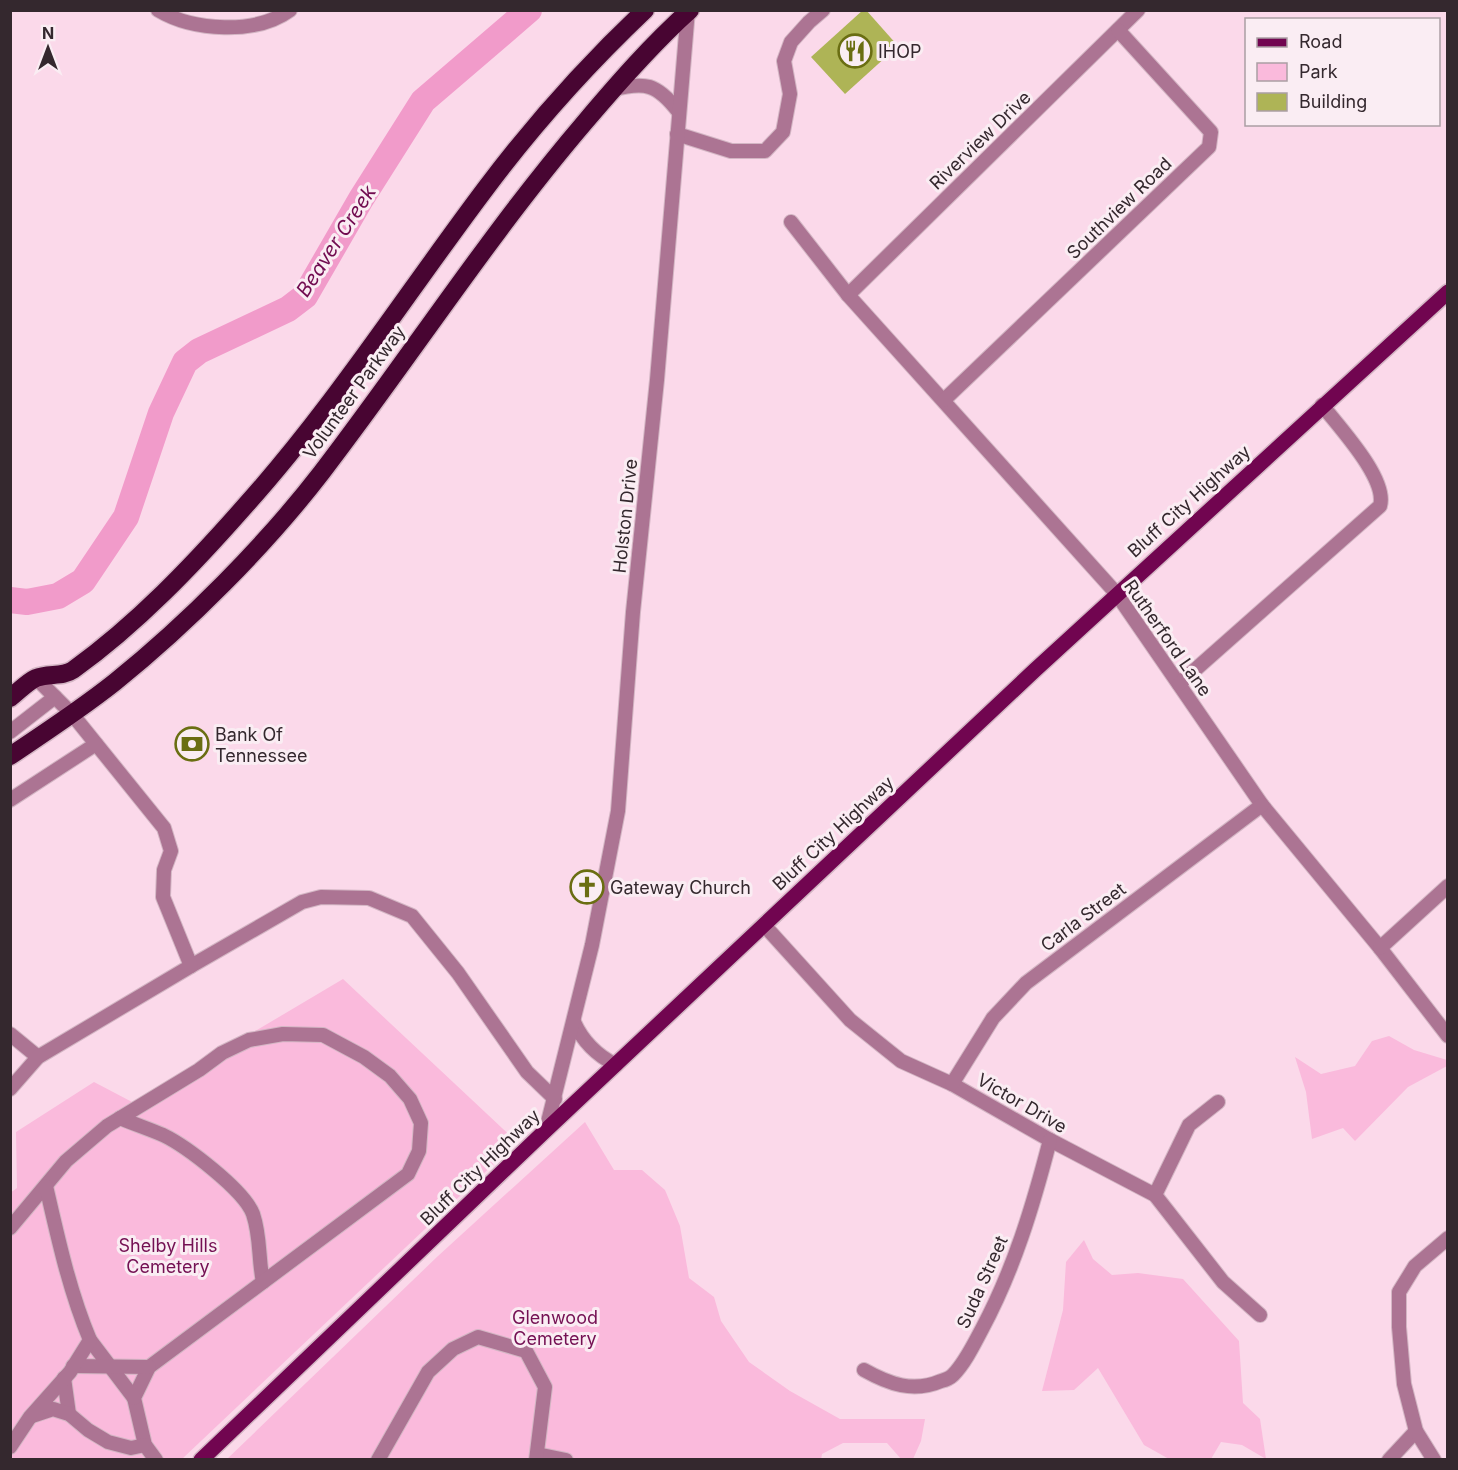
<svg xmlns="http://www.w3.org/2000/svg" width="1458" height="1470" font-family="Inter,sans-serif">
<rect width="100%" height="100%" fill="#fbd9ea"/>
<g fill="#fabadc">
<path d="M343,979L517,1142L182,1459H11L10,1193L17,1188L16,1132L94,1082L134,1103Z"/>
<path d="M1389,1036L1414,1050L1447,1060V1066L1408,1087L1355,1141L1343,1128L1312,1139L1306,1092L1295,1057L1321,1074L1355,1066L1372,1041Z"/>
<path d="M585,1122L614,1170H642L665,1190L680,1226L689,1278L714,1297L721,1321L749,1362L790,1391L840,1419H925L921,1441L913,1459H901L887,1443H843L822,1454L821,1460H226L438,1256Z"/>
<path d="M1084,1240L1093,1259L1112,1275L1138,1273L1183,1279L1239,1341L1243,1403L1260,1419L1266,1459L1242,1445L1221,1442L1211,1459H1169L1144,1445L1098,1368L1074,1390L1042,1391L1063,1310L1066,1262Z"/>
</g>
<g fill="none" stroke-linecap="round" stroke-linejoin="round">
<path stroke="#f19bca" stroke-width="26" d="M10,600L27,602L58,596L83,581L126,517L161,413L185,362L199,351L288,309L305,296L361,199L423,101L529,10"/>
</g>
<path fill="#aeb456" d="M863,10H866L898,46L845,94L811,57Z"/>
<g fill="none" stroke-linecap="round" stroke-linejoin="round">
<defs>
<g id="minor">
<path d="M158,10C193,31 256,35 290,10"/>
<path d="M612,90C645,81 657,84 678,111"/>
<path d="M677,134L731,151H765L783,132L790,94L784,61L791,42L809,22L823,10"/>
<path d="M791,222L848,295L1116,593L1262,805L1380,948L1448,1036"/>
<path d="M848,295L1138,10"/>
<path d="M944,400L1209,147L1211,132L1118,30"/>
<path d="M1179,684L1380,506C1388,479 1339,427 1322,405"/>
<path d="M10,732L55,697"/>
<path d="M10,800L96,744"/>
<path d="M764,925L850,1020L901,1061L952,1084L1050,1140L1155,1195L1223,1282L1260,1315"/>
<path d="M1380,948L1448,886"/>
<path d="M191,966L302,902L321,897L369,898L412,916L458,973L527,1072L555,1099"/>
<path d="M574,1022C583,1042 596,1055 616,1065"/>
<path d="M10,1034L38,1057"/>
<path d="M952,1084L993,1018L1026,983L1262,805"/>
<path d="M10,1089L38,1057L191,966L163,897L164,870L171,851L164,828L72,714L36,678"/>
<path d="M120,1118C134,1124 149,1129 163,1135C186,1146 244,1190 253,1214C261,1238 258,1258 263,1282"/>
<path d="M546,1130L592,945L618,811L633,612L657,380L688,10"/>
<path d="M1155,1195L1189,1125L1218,1102"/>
<path d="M10,1228L66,1161L107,1126L199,1070L222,1053L249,1040L283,1034L323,1035L364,1057L390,1076L410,1099L421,1123L419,1151L408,1174L149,1367L134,1398L145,1445L156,1460"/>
<path d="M90,1340L134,1398"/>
<path d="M73,1366L149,1367"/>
<path d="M864,1370C889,1384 913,1393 941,1381C945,1380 950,1378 953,1375C965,1363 974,1344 982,1329C1014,1269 1033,1206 1050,1140"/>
<path d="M64,1378L69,1414"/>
<path d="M32,1416L53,1409L69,1414L88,1430L108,1442L131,1448L145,1445"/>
<path d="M10,1447L30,1417L70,1372L90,1340C69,1290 58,1238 46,1186"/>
<path d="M537,1454L566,1460"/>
<path d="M378,1460L428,1372L453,1349L478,1337L526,1351L545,1387L536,1460"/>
<path d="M1389,1460L1416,1431"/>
<path d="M1434,1460L1416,1431L1404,1384L1399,1327V1292L1415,1266L1448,1238"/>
</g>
<path id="major" d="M201,1460L546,1130L1035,670L1448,292"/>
<g id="highway">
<path d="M10,698C18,692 27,682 36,678C48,673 63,677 73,670C137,624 193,565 245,506C334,407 406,294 486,188C534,124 587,65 645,10"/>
<path d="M10,756C46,732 81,709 115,682C187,624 265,546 322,472C411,356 490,233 585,122C618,83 652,44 690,10"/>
</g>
</defs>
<use href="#minor" stroke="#d3b6c4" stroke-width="16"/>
<use href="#major" stroke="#d3b6c4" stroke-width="18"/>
<use href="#highway" stroke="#d3b6c4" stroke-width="21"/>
<use href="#minor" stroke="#ac7493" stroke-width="14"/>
<use href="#major" stroke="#710550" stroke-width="15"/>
<use href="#highway" stroke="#480532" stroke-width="18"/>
</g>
<defs>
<symbol id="restaurant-ring" viewBox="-11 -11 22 22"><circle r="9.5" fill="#faedf3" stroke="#6a6e12" stroke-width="1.5"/><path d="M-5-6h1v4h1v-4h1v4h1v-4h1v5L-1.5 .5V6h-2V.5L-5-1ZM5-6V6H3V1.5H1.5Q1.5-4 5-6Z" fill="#6a6e12"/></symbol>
<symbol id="bank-ring" viewBox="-11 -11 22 22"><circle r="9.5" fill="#faedf3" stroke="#6a6e12" stroke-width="1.5"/><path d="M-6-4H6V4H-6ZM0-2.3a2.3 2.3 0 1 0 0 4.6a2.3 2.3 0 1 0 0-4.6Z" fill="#6a6e12"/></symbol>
<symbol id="church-ring" viewBox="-11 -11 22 22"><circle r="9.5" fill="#faedf3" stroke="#6a6e12" stroke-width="1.5"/><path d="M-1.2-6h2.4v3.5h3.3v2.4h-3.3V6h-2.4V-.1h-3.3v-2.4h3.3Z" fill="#6a6e12"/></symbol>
</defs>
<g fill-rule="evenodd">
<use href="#restaurant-ring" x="836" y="32" width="38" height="38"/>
<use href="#bank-ring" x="173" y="725" width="38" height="38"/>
<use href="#church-ring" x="568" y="868" width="38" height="38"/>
</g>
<g text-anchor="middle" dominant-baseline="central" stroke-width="6" stroke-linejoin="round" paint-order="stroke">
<g font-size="18" fill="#34282e" stroke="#faedf3" text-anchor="start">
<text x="878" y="51">IHOP</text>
<text x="215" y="734">Bank Of<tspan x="215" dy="21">Tennessee</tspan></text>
<text x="610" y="887">Gateway Church</text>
</g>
<g font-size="18" fill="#34282e" stroke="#faedf3">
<text transform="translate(980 140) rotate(-44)">Riverview Drive</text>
<text transform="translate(1119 208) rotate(-44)">Southview Road</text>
<text transform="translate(354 392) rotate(-54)">Volunteer Parkway</text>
<text transform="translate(1189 501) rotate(-42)">Bluff City Highway</text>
<text transform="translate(625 516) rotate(-84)">Holston Drive</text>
<text transform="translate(1168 638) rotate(55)">Rutherford Lane</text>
<text transform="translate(833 833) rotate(-43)">Bluff City Highway</text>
<text transform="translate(1083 917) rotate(-37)">Carla Street</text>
<text transform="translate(1022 1103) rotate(30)">Victor Drive</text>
<text transform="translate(480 1167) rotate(-44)">Bluff City Highway</text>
<text transform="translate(982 1282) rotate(-66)">Suda Street</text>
</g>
<g font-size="18" fill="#741053" stroke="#faedf3">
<text x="168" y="1245">Shelby Hills<tspan x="168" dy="21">Cemetery</tspan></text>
<text x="555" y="1317">Glenwood<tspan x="555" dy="21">Cemetery</tspan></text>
</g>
<g font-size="20" font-style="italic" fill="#710b50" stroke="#faedf3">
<text transform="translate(336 241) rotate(-57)">Beaver Creek</text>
</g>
</g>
<rect width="1458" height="1470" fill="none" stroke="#34282e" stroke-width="24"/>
<rect x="1245" y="18" width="195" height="108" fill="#faedf3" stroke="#ab9ea4" stroke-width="1.5"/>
<rect x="1257" y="38" width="30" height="9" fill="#710550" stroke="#ab9ea4" stroke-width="1.5"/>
<text x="1299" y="48" font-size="18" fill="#34282e">Road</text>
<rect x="1257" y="63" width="30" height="18" fill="#fabadc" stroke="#ab9ea4" stroke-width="1.5"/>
<text x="1299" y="78" font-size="18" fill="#34282e">Park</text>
<rect x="1257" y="93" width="30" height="18" fill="#aeb456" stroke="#ab9ea4" stroke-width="1.5"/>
<text x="1299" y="108" font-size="18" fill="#34282e">Building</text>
<g transform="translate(48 48)" stroke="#faedf3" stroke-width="4.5" paint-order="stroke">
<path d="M0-4.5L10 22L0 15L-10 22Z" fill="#34282e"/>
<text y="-9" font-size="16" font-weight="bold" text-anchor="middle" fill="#34282e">N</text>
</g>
</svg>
